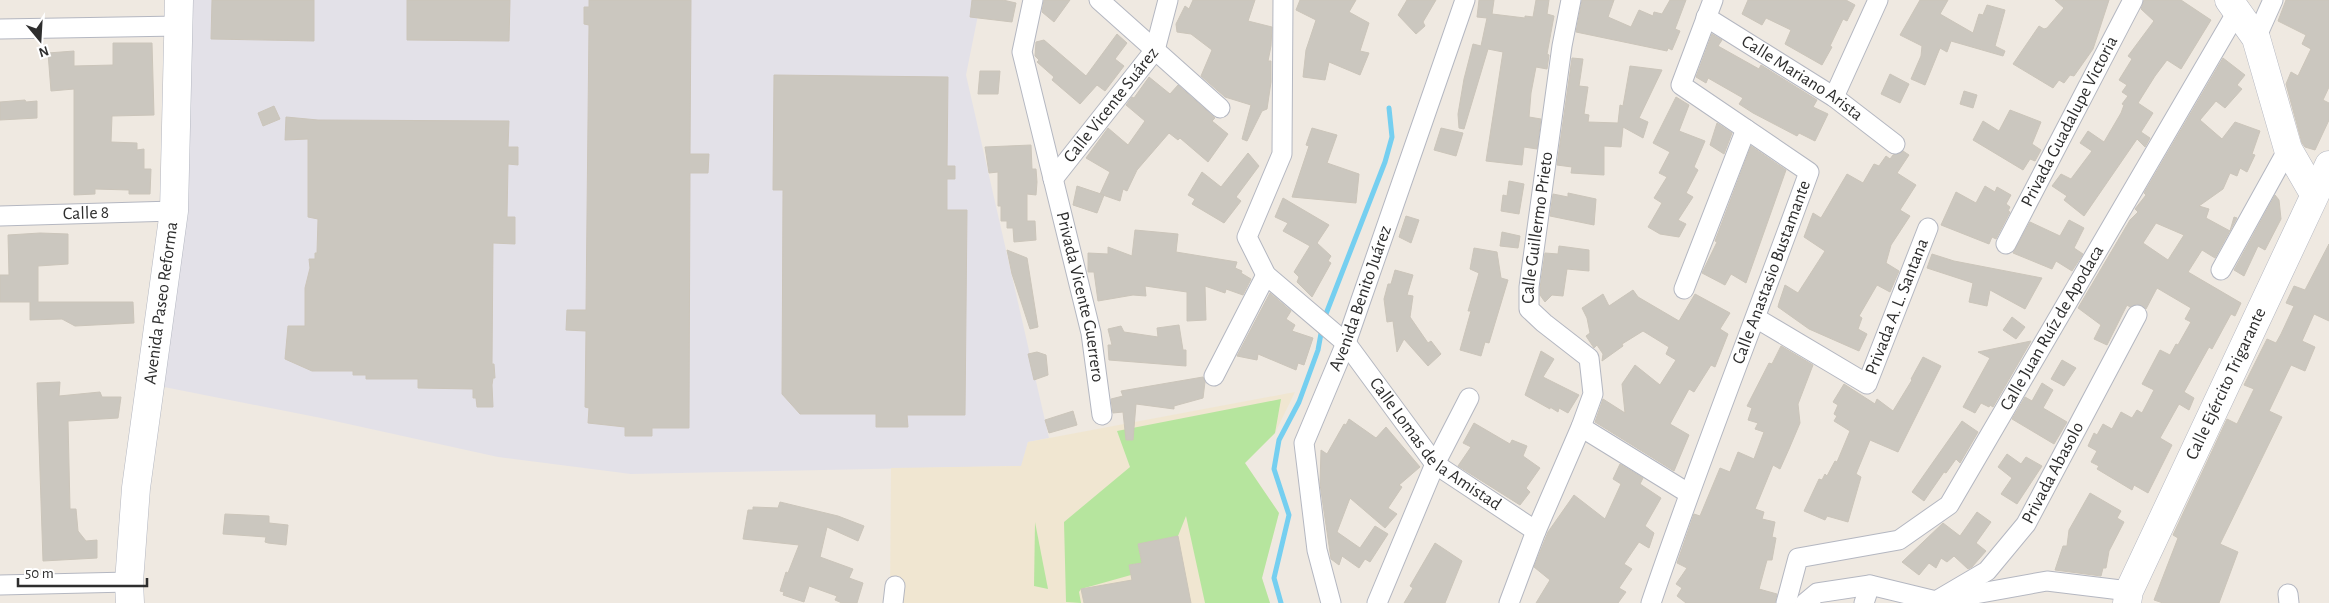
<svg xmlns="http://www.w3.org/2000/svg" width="2329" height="603" font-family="'Alegreya Sans',sans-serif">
<rect width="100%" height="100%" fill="#efe9e1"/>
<path fill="#e3e1e8" d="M187,0H981L966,75L1049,438L1028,442L1022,466L631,474L498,457L321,418L154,385Z"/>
<path fill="#f0e6d1" d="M1295,392L1275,433L1245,463L1279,513L1262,578L1270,603H890L891,468L1021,466L1028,442Z"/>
<g fill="#b6e59e">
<path d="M1281,399L1275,433L1245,463L1279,513L1262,578L1270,603H1205L1186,516L1178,536L1138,544L1142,563L1129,565L1131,575L1081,589L1079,592L1081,603L1066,602L1064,522L1130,467L1117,431Z"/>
<path d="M1035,522L1048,589L1034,586Z"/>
</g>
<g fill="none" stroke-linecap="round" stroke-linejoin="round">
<g stroke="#75cff0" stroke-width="5">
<path d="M1324,319L1385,162L1392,137L1389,108"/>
<path d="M1281,603L1274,578L1289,515L1274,469L1279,440L1299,402L1318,350L1322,328"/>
</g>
</g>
<g fill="#cbc7bf" stroke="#cbc5ba" fill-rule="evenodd">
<path d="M212,0H314V41L211,39Z"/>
<path d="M407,0H510L509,41L407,40Z"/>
<path d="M589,0H691L690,154H709L708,173H690L689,428H652V436H625V427L588,423L589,408L585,407L586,331L566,330L567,310H586L589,25L584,24V7H589Z"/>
<path d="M972,0H1003L1016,3L1012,22L970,17Z"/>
<path d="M1044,0H1070L1054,22L1042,12Z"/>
<path d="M1193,0H1255L1248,21L1272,27L1271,46L1268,61H1271V82L1267,109L1262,111L1247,141L1242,139L1251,105L1225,97L1201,76L1212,50L1191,34L1177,32L1176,24L1185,6L1189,9Z"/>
<path d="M1300,0H1356L1349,12L1369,23L1360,51L1369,53L1360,75L1329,62L1325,80L1303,77L1306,50L1316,20L1296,10Z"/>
<path d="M1407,0H1436L1423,22L1425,26L1416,34L1398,15Z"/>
<path d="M1479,0H1494L1492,14L1525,18V16L1533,17L1536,0H1549L1547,14L1554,16L1547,54L1549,55L1547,69L1536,67L1531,93L1529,117L1541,119L1537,149L1524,147L1522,165L1486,161L1503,52L1488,49L1464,129L1459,128L1458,114L1464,79L1473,44L1481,46L1487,18L1477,17Z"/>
<path d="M1582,0H1614L1608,17L1631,27L1639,10L1653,16L1654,12L1662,14L1670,0H1686L1675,29L1680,31L1672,50L1668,48L1667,51L1576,32Z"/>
<path d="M1748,0H1846L1855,5L1847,21L1843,19L1830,46L1832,47L1822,65L1785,44L1791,30L1766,18L1762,25L1742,14Z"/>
<path d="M1920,0H1948L1940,14L1973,33L1979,14L1983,15L1987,5L2005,10L1995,46L2005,51L2003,56L1951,41L1947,52L1940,48L1925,85L1911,79L1921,56L1922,46L1900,35Z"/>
<path d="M2055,0H2109L2093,49L2074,76L2070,75L2064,83L2059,80L2053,88L2013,64L2039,26L2044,29L2047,28L2064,8Z"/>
<path d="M2144,0H2181L2211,20L2181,69L2167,60L2155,76L2138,103L2153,113L2141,132L2150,138L2145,147L2137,139L2084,216L2064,200L2067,196L2052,186L2061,174L2071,179L2092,151L2080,143L2088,131L2104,142L2121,113L2124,105L2122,104L2128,96L2122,92L2127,85L2119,80L2132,59L2128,56L2154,21L2141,9Z"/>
<path d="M2286,0H2329V87L2323,100L2329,103V120L2315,150L2305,147L2302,143L2286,84L2291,72L2298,76L2311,49L2302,44L2306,35L2278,21Z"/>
<path d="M1117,34L1127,43L1115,59L1124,66L1105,91L1097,85L1080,104L1052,80L1054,77L1037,62L1039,60L1035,56L1036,42L1044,40L1086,76Z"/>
<path d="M1712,34L1722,40L1718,46L1759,69L1761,65L1817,100L1813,107L1828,114L1815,141L1799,133L1797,136L1753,113L1739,104L1743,98L1708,78L1706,83L1696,77Z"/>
<path d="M113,43H152L154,115L112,116L111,142L137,143V150L144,149V169H151L150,194H129V190L95,189V194L74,195V89L51,91L48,53L74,51V66L113,65Z"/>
<path d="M1572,58L1583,59L1579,86L1588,87L1584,114L1589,115L1588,122L1618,123L1620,105L1623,106L1630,66L1662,70L1639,118L1648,122L1643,138L1623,127L1621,147L1604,146V175L1571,173L1572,167L1557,165Z"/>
<path d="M2223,58L2245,75L2237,85L2242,89L2225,108L2216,101L2200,120L2222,139L2235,122L2260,131L2252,154L2255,155L2247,172L2240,168L2237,176L2230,173L2223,189L2199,206L2209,209L2206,218L2230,231L2234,217L2237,218L2215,258L2202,250L2188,272L2241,303L2235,316L2231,314L2212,349L2209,347L2184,392L2194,398L2189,410L2179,404L2160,438L2172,445L2148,493L2134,485L2132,490L2097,469L2099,466L2091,462L2097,451L2088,446L2094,433L2097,435L2103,424L2112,429L2121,412L2132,418L2137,410L2142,413L2154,390L2142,384L2160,350L2170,355L2176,344L2178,345L2191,322L2185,319L2191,308L2157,288L2146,309L2137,304L2130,307L2127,305L2107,345L2094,339L2101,325L2078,308L2130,220L2138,212L2135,209L2146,195L2144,193ZM2156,223L2184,235L2168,260L2143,243Z"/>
<path d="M980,71H1000L998,94H978Z"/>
<path d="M1890,74L1909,84L1900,103L1881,94Z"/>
<path d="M774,75L948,77L947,166H955V179H947V210H967L965,415H907L908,427H876V414H800L782,394L783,190H773Z"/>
<path d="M1149,77L1170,94L1178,85L1215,118L1212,121L1228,134L1208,162L1180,138L1178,140L1169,133L1137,170L1127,191L1123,189L1120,201L1100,194L1110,172L1086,158L1108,128L1128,145L1145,121L1126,105L1132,97L1134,98Z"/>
<path d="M1964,91L1977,95L1973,108L1960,104Z"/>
<path d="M1676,97L1689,105L1679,131L1705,141L1694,167L1698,170L1686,193L1693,197L1678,220L1686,224L1679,237L1660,234L1648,227L1662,203L1654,198L1667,177L1659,173L1670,152L1653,143Z"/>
<path d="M25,100L26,102L37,101V118L0,120V102Z"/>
<path d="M274,106L280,119L263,126L258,113Z"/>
<path d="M2010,110L2041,122L2032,144L2041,150L2035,161L2030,159L2023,170L1973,140L1983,121L1999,131Z"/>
<path d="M286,117L318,120L509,121L508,147H518V165L508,164L507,217H515V244L493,243L492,364H494L495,378H493L492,385L493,407H477L476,398H473V389L418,388V379H366V375H353V371H312L285,359L288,326H305V288L310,268L309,259H315V253H317L318,219L308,217V139L285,140Z"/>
<path d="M1717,123L1732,133L1724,154L1710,145Z"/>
<path d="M1312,128L1337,135L1327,163L1359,174L1356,203L1292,197L1309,146L1306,145Z"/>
<path d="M1441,128L1463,133L1456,156L1434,150Z"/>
<path d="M1031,145L1032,169H1036L1037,182L1036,195L1027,194V221H1035L1036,240L1014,242L1013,228H1007V221H1001V206H998V172L989,173L985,147Z"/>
<path d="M1751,146L1786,170L1746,283L1731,274L1725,285L1702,273L1717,242L1715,241Z"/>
<path d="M1903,151L1909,155L1897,173L1916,185L1900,210L1910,216L1891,245L1886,263L1899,271L1890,292L1877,285L1859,316L1862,318L1858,329L1867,334L1859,351L1809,329L1778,307L1779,303L1785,285L1798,293L1825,251L1804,237L1813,213L1821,218L1847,174L1863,183L1874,164L1879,166L1886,156L1890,159L1893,155Z"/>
<path d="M1248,153L1259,166L1236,197L1241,201L1224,223L1192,204L1195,199L1188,195L1202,172L1221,187Z"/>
<path d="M1509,181L1524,184L1519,214L1501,211L1503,195L1507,196Z"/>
<path d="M1077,186L1104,195L1097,213L1073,205Z"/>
<path d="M1985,186L1995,192L1997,187L2011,195L2006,204L2010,207L2008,211L2010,212L1996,239L1992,237L1989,244L1941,225L1956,192L1976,203Z"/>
<path d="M1568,193L1596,199L1594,225L1550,216L1553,194L1568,197Z"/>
<path d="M2275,195L2279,200L2281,219L2265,250L2258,246L2244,276L2234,270Z"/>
<path d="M1283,198L1329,225L1317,243L1331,256L1328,261L1331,263L1312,297L1297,282L1299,277L1294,272L1310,246L1283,231L1288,223L1275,217Z"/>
<path d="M1406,216L1419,220L1411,243L1399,237Z"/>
<path d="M2069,220L2084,228L2074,248L2083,254L2072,271L2056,261L2052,269L2013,253L2030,222L2060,236Z"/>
<path d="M1135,230L1178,234L1176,252L1237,262L1235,268L1242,271L1241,273L1251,279L1243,295L1226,289L1225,293L1205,286L1206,320L1187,321V292L1145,286L1146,296L1133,295L1098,301L1094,272H1088V253L1108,254V247L1132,256Z"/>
<path d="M1502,232L1520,236L1518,248L1500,246Z"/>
<path d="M40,233L68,234V264L38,266V302H133L134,323L75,326L62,319L30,320V302H0V275H9L8,235Z"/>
<path d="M2329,244V321L2314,314L2302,341L2315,347L2305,371L2291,365L2269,411L2282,417L2220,544L2238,552L2219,603H2163L2154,600L2178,538L2173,535L2227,419L2237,424L2254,389L2244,385L2267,339L2276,343L2281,334L2294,306L2286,303L2294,286L2305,290Z"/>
<path d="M1559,246L1589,250V271L1567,269L1563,296L1552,295L1545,302L1540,295V288L1545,253L1558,254Z"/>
<path d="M1474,248L1497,252L1501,278L1508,280L1489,343L1485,342L1481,356L1460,350L1471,311H1468L1479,273L1470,269Z"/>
<path d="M1007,250L1027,258L1038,327L1030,329L1012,274Z"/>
<path d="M1932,254L1954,261L2042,278L2025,309L1990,290L1987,306L1969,302L1973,283L1927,268Z"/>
<path d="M1395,270L1413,275L1407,295L1413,296L1410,317L1428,343L1431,341L1441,354L1428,366L1404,339L1397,352L1393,321L1387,322L1384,299L1388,284H1391Z"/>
<path d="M1633,290L1638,297L1679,321L1695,294L1730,313L1720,329L1728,334L1715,367L1711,365L1694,392L1689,389L1670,424L1689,435L1674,471L1595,422L1603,399L1625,413L1622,384L1635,365L1660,385L1676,360L1666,354L1669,347L1643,331L1622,344L1623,346L1602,361L1603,354L1597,345L1594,348L1586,336L1590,333L1587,318L1582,308L1603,294L1609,306Z"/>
<path d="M1270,293L1291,311L1286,319L1295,325L1292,331L1313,338L1304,365L1298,363L1296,370L1258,354L1257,360L1237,356Z"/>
<path d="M2012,317L2025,327L2016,339L2003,330Z"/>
<path d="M1179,325L1183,350H1186V366L1109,360L1108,345H1112L1108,329L1121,326L1124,332L1158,337L1157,328Z"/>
<path d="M2031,341L1993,407L1990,405L1989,407L1981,403L1975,413L1963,407L1990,358L1978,352Z"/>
<path d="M1781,346L1813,365L1798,404L1800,423L1789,449L1780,469L1773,465L1755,509L1764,512L1762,519L1775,522L1772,537L1776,538L1772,560H1767L1759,589L1777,594L1775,603H1686L1677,596L1682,588L1676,584L1687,568L1677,563L1694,514L1700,516L1720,468L1730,472L1738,452L1754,459L1764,432L1755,429L1758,423L1748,420L1752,408L1747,406L1769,363L1772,364Z"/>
<path d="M1541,351L1554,359L1543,377L1579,395L1568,413L1559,408L1558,412L1550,407V409L1525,395Z"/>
<path d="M1037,352L1046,355L1048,375L1034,380L1028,354Z"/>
<path d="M1923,357L1941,366L1898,452L1870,440L1856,474L1861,477L1848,522L1827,516L1825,520L1804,511L1819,479L1822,480L1825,474L1827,476L1835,461L1837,462L1850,431L1834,421L1837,416L1834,414L1838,405L1833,402L1844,384L1875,404L1877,399L1893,411L1912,380L1911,379Z"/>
<path d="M2062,360L2076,368L2064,386L2051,379Z"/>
<path d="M1203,377L1205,382L1203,398L1174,406V409L1136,404L1133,440H1126L1123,412L1113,413L1111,399L1123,396L1121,391Z"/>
<path d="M60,382L59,396L100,392L102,397H121L118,418L68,421L70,509H76L78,531L86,541L97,540V558L43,561L37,383Z"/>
<path d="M2042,383L2053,390L2043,408L2067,422L2054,444L2012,419L2025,397L2032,401Z"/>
<path d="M1073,411L1077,425L1049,433L1045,420Z"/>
<path d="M1349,419L1376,438L1386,427L1420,467L1399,485L1402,487L1388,508L1397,514L1385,528L1350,498L1337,532L1360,548L1375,526L1388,534L1370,562L1365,559L1359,568L1342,556L1339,565L1331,559L1320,484L1321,450L1327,454L1344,424L1346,425Z"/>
<path d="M1962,421L1978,432L1960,463L1956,459L1946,473L1944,472L1924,501L1912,492Z"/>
<path d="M1474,423L1510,444L1512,440L1527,446L1523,456L1540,468L1526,488L1530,492L1520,505L1458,466L1471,447L1463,443Z"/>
<path d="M2007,454L2021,464L2026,457L2042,466L2017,504L2001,494L2012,478L1998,467Z"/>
<path d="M1620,464L1643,478L1640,484L1661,498L1645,526L1654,533L1649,548L1639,542L1624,564L1632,569L1619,588L1626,592L1618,603H1536L1550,580L1534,567L1548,532L1574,495L1605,519L1621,484L1613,479Z"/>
<path d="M2090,493L2121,511L2117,518L2124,522L2109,551L2106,568H2103L2101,576L2055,570L2063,546H2067L2069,530Z"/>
<path d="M780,502L838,516L864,526L858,541L827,527L820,557L853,569L849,578L863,583L857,603H842L835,600L837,596L809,586L804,602L783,595L784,592L780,591L786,572L788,573L799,545L743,539L748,510H753V507L778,508Z"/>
<path d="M1977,512L1991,522L1976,543L1986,551L1972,567L1968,569L1954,556L1947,562L1941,558L1936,568L1929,563L1919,575L1902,562L1943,523L1960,536Z"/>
<path d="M225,514L269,516V523L288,525L286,545L268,543L265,542L266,537L223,534Z"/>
<path d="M1178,536L1191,603H1084L1081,589L1132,580L1129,565L1142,563L1138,544Z"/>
<path d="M1435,543L1462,561L1445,603H1404L1413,588L1410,586Z"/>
</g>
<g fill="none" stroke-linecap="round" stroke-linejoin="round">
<defs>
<g id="street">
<path id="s1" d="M1033,0L1022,52L1091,333L1102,415"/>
<path d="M1099,0L1220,108"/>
<path id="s2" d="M1283,0L1282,154L1247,237L1266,275L1346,343L1435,464L1536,531"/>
<path id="s3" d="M1706,17L1834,97L1895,144"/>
<path d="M0,29L179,26"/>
<path d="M2256,38L2273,0"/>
<path d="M1834,97L1878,0"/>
<path id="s4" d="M1053,179L1155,50L1168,0"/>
<path id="s5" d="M0,216L174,211"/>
<path id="s6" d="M2006,244L2133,0"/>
<path d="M2221,270L2288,149"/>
<path d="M1684,289L1746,129"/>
<path id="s7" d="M1756,318L1867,384L1928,228"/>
<path d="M1214,376L1266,275"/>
<path d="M1581,427L1688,493"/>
<path d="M0,585L129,582"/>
<path d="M2288,594L2289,603"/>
<path id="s8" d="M1936,601L1987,571L2026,524L2137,315"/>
<path d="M893,603L895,586"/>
<path id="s9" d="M1331,603L1317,550L1304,443L1346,343L1465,0"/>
<path d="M1377,603L1435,464L1469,398"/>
<path id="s10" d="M1509,603L1536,531L1581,427L1593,394L1589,358L1544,323L1529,309V287L1562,46L1571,0"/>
<path id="s11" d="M1651,603C1700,458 1757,316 1809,172L1681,85L1713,0"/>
<path id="s12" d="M1786,603L1798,558L1899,540L1949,505L2238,10"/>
<path d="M1805,603L1817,593L1870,585L1936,601L2047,581L2129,591"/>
<path d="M1864,603L1870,585"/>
</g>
<g id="secondary">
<path d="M2229,0L2256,38L2288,149L2314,194"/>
<path id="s13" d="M130,603L129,582L136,488L174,211L179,0"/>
<path id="s14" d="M2127,603L2129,591L2329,165"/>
</g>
</defs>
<use href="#street" stroke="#b4b7c1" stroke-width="21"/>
<use href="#secondary" stroke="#b4b7c1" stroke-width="29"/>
<use href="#street" stroke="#fff" stroke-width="19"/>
<use href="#secondary" stroke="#fff" stroke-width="28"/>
</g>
<g text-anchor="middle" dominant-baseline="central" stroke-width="4" stroke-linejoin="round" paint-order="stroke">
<g font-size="18" fill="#2e2e2e" stroke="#fff">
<text stroke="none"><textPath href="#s3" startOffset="114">Calle Mariano Arista</textPath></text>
<text stroke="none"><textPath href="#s4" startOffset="94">Calle Vicente Suárez</textPath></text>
<text stroke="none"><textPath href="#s6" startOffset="138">Privada Guadalupe Victoria</textPath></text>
<text stroke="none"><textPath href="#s5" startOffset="86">Calle 8</textPath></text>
<text stroke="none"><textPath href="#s10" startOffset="421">Calle Guillermo Prieto</textPath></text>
<text stroke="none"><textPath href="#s11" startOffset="352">Calle Anastasio Bustamante</textPath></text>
<text stroke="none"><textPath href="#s1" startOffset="305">Privada Vicente Guerrero</textPath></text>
<text stroke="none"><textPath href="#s9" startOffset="318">Avenida Benito Juárez</textPath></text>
<text stroke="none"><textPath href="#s13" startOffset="302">Avenida Paseo Reforma</textPath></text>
<text stroke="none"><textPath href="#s7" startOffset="212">Privada A. L. Santana</textPath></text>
<text stroke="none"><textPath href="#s12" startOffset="415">Calle Juan Ruíz de Apodaca</textPath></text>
<text stroke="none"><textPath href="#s14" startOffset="241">Calle Ejército Trigarante</textPath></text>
<text stroke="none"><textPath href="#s2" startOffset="528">Calle Lomas de la Amistad</textPath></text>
<text stroke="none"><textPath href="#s8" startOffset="178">Privada Abasolo</textPath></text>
</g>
</g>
<g transform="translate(40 40) rotate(162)" stroke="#ffffff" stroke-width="4" paint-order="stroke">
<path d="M0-4L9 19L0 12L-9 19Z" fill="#2e2e2e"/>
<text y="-8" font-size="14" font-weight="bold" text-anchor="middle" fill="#2e2e2e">N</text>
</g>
<path d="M18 578v8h129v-8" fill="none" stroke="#2e2e2e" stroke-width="2.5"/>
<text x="25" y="578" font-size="15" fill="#2e2e2e" stroke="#ffffff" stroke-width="4" paint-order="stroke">50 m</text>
</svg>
